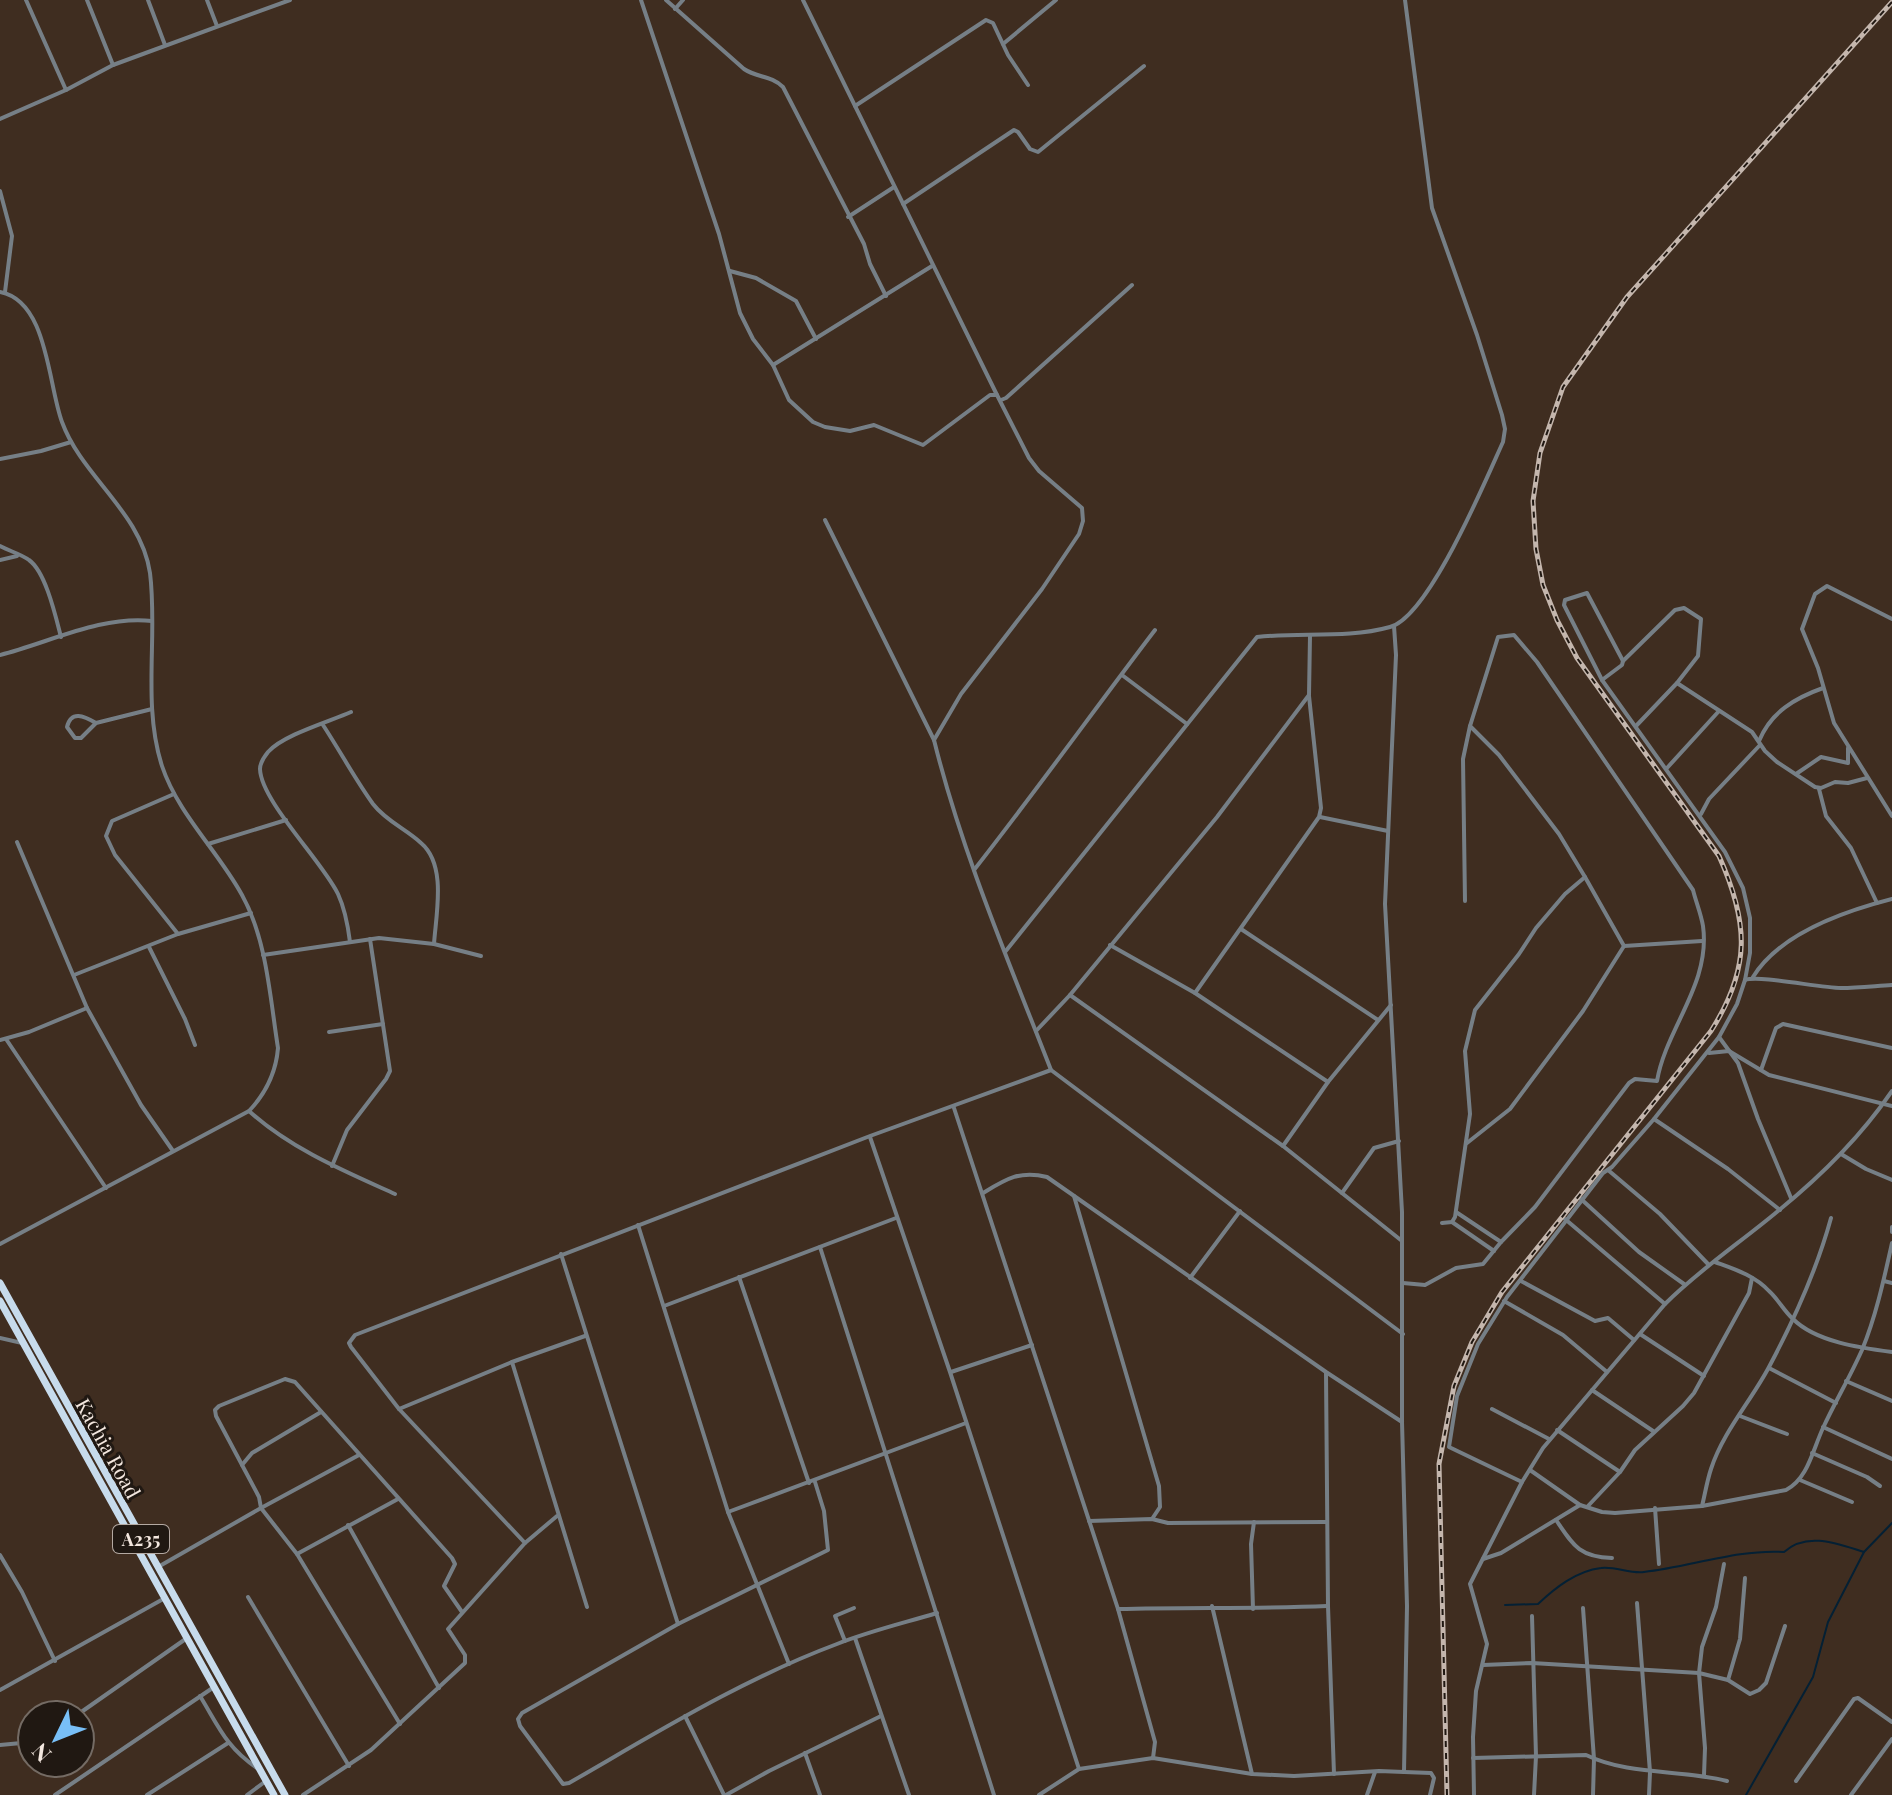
<svg xmlns="http://www.w3.org/2000/svg" width="1892" height="1795" font-family="'Playfair Display',serif">
<rect width="100%" height="100%" fill="#3f2d20"/>
<g fill="none" stroke-linecap="round" stroke-linejoin="round">
<g stroke="#042034" stroke-width="2">
<path d="M1505,1605L1538,1604C1555,1588 1576,1571 1601,1568C1615,1566 1630,1574 1644,1572C1690,1567 1737,1549 1784,1552C1807,1531 1838,1544 1864,1552"/>
<path d="M1746,1795L1813,1677L1828,1622L1864,1552L1892,1523"/>
</g>
<g stroke="#767f86" stroke-width="4">
<path d="M26,0L66,90"/>
<path d="M87,0L113,65"/>
<path d="M148,0L165,45"/>
<path d="M207,0L217,26"/>
<path d="M641,0L719,234L740,313L753,339L773,365L789,400L813,422L825,427L850,431L874,425L923,445L990,395H997L1029,458L1039,471L1082,508L1083,521L1079,534L1042,589L961,694L934,740C962,853 1009,962 1051,1070"/>
<path d="M666,0L744,69C757,78 771,75 783,87L864,244L870,264L886,296"/>
<path d="M803,0L997,395"/>
<path d="M675,9L683,0"/>
<path d="M1003,44L1056,0"/>
<path d="M855,106L986,20L993,23L1008,55L1028,85"/>
<path d="M0,119L66,90L113,65L290,0"/>
<path d="M0,191L12,236L5,292"/>
<path d="M903,204L1014,130L1018,132L1030,149L1038,152L1144,66"/>
<path d="M848,217L894,187"/>
<path d="M730,271L756,278L796,301L816,339"/>
<path d="M0,292C48,301 48,385 62,422C82,477 141,512 150,573C158,636 142,704 162,766C178,814 218,851 242,895C267,940 270,998 278,1048C276,1073 266,1093 249,1111L0,1244"/>
<path d="M773,365L932,266"/>
<path d="M1001,400L1006,398L1132,285"/>
<path d="M0,459L41,451L71,442"/>
<path d="M825,520L934,740"/>
<path d="M0,546C9,551 21,554 29,560C46,572 56,618 61,637"/>
<path d="M0,560L17,556"/>
<path d="M1892,619L1827,586L1815,594L1802,629L1818,668L1834,723L1892,816"/>
<path d="M0,655C48,643 102,615 152,621"/>
<path d="M1122,675L1187,724"/>
<path d="M1602,680L1622,665L1623,661L1675,610L1684,608L1701,619L1698,656L1677,683L1636,726"/>
<path d="M1677,683L1752,732L1765,751L1777,762L1815,787L1821,788L1835,782L1848,783L1867,778"/>
<path d="M96,723C84,716 71,710 67,727L75,738H81L96,723L152,709"/>
<path d="M323,725C340,751 355,779 373,804C386,821 406,829 421,843C447,865 436,914 434,944"/>
<path d="M1759,741C1771,712 1795,698 1823,688"/>
<path d="M1667,768L1719,711"/>
<path d="M1796,774L1821,757L1848,763V748"/>
<path d="M1819,789L1826,816L1851,848L1877,903"/>
<path d="M174,794L112,821L106,836L115,855L178,934"/>
<path d="M1701,814L1709,799L1760,745"/>
<path d="M1320,817L1388,831"/>
<path d="M17,842L87,1008L141,1105L173,1151"/>
<path d="M208,844L286,820"/>
<path d="M974,870C1036,791 1094,710 1155,630"/>
<path d="M1585,877L1624,946"/>
<path d="M1465,901L1463,759L1470,726"/>
<path d="M1241,929L1378,1020"/>
<path d="M350,942C348,926 345,909 338,894C322,861 261,801 260,769C260,763 264,757 268,752C283,735 328,722 351,712"/>
<path d="M1110,945L1195,993L1328,1082"/>
<path d="M1624,946L1702,941"/>
<path d="M149,947L185,1019L195,1045"/>
<path d="M1005,952L1257,637C1301,632 1347,639 1390,627C1429,617 1486,479 1503,442L1505,429L1502,415L1477,335L1432,208L1405,0"/>
<path d="M263,955L379,938L434,944L481,956"/>
<path d="M74,975L178,934L251,913"/>
<path d="M1753,977C1780,933 1845,911 1892,899"/>
<path d="M1745,980C1760,975 1820,988 1841,988C1858,988 1875,986 1892,985"/>
<path d="M1195,993L1319,817L1321,808L1309,696"/>
<path d="M1070,995L1283,1146L1402,1241"/>
<path d="M1036,1031L1070,995L1217,817L1309,695L1310,636"/>
<path d="M329,1032L383,1024"/>
<path d="M1719,1037L1738,1063L1758,1119L1791,1198"/>
<path d="M6,1039L106,1188"/>
<path d="M0,1040L29,1032L87,1008"/>
<path d="M1709,1053L1729,1051L1769,1075L1892,1106"/>
<path d="M1761,1070L1776,1028L1783,1024L1892,1048"/>
<path d="M954,1108L1118,1609L1155,1742L1153,1758"/>
<path d="M249,1111C291,1149 344,1171 395,1194"/>
<path d="M1654,1119L1728,1169L1780,1210"/>
<path d="M870,1137L950,1372L1079,1769"/>
<path d="M1467,1143L1510,1109L1583,1011L1624,946"/>
<path d="M1283,1146L1328,1082L1391,1005"/>
<path d="M1841,1154L1866,1169L1892,1180"/>
<path d="M332,1166L347,1130L386,1079L390,1071L370,939"/>
<path d="M1608,1170L1660,1214L1708,1264"/>
<path d="M983,1193C1006,1179 1020,1170 1047,1177L1326,1372L1402,1422"/>
<path d="M1342,1193L1374,1148L1399,1141"/>
<path d="M1074,1196L1159,1486L1160,1507L1152,1519"/>
<path d="M1581,1199L1639,1252L1684,1284"/>
<path d="M1565,1219L1665,1304"/>
<path d="M1452,1222L1494,1251"/>
<path d="M1442,1223L1452,1222L1455,1217L1470,1114L1465,1051L1475,1010L1519,954L1536,928L1565,894L1585,877L1559,834L1499,755L1470,726L1498,637L1514,635L1537,662L1693,890C1696,902 1701,914 1703,926C1711,984 1666,1028 1657,1081L1635,1079L1629,1083L1535,1207L1501,1242L1456,1212"/>
<path d="M638,1225L728,1512L789,1664"/>
<path d="M1892,1227V1232"/>
<path d="M820,1247L994,1795"/>
<path d="M561,1254L678,1624L828,1550L824,1511L815,1482"/>
<path d="M1715,1262C1734,1269 1754,1275 1769,1291C1778,1299 1784,1311 1793,1319C1816,1342 1861,1348 1892,1352"/>
<path d="M739,1277L809,1483"/>
<path d="M1190,1278L1240,1211"/>
<path d="M1521,1281L1595,1321L1608,1318L1634,1340"/>
<path d="M1884,1281L1892,1283"/>
<path d="M1403,1283L1425,1285L1456,1268L1483,1264L1501,1242"/>
<path d="M1504,1301L1563,1335L1607,1372"/>
<path d="M664,1306L896,1218"/>
<path d="M1640,1334L1704,1376"/>
<path d="M0,1338L22,1343"/>
<path d="M512,1362L587,1607"/>
<path d="M1769,1368L1836,1403"/>
<path d="M951,1372L1032,1345"/>
<path d="M1326,1373L1328,1606L1334,1774"/>
<path d="M1846,1381L1892,1401"/>
<path d="M1592,1390L1653,1431"/>
<path d="M399,1409L512,1362L585,1336"/>
<path d="M1492,1409L1549,1439"/>
<path d="M1740,1416L1787,1434"/>
<path d="M1823,1427L1892,1459"/>
<path d="M1557,1430L1620,1472"/>
<path d="M1812,1453L1867,1477L1880,1486"/>
<path d="M242,1465L252,1453L321,1412"/>
<path d="M1530,1470L1580,1505"/>
<path d="M1800,1480L1852,1502"/>
<path d="M1522,1482L1449,1447L1457,1396L1478,1344L1507,1297L1603,1173L1612,1167L1654,1119L1719,1037L1737,1004L1745,980L1750,953V918L1743,888L1725,852L1602,680L1564,605L1565,600L1587,593L1623,661"/>
<path d="M1588,1506L1620,1472L1635,1450L1683,1406L1694,1393L1749,1293L1752,1278"/>
<path d="M1702,1506C1705,1494 1707,1481 1711,1469C1723,1432 1751,1401 1769,1367C1794,1320 1817,1269 1831,1218"/>
<path d="M1655,1508L1659,1564"/>
<path d="M728,1512L966,1423"/>
<path d="M1556,1520C1573,1545 1579,1557 1612,1558"/>
<path d="M1089,1521L1152,1519L1168,1523L1326,1522"/>
<path d="M348,1525L439,1688"/>
<path d="M525,1543L557,1516"/>
<path d="M297,1554L398,1499"/>
<path d="M0,1555L22,1592L55,1661"/>
<path d="M1483,1559L1501,1553L1580,1505L1602,1512L1615,1513L1702,1506L1786,1490C1808,1479 1813,1449 1823,1428C1835,1402 1850,1377 1862,1350C1876,1316 1884,1279 1892,1243"/>
<path d="M158,1567L261,1508L359,1455"/>
<path d="M248,1597L349,1766"/>
<path d="M1637,1603L1650,1772L1649,1795"/>
<path d="M1212,1606L1252,1774"/>
<path d="M1583,1608L1594,1759L1593,1795"/>
<path d="M1118,1609C1188,1607 1257,1609 1327,1606"/>
<path d="M1253,1609L1251,1544L1254,1522"/>
<path d="M1532,1616L1536,1756L1534,1795"/>
<path d="M678,1624L522,1713L518,1719L520,1726L563,1784L569,1783C656,1733 743,1679 837,1644C870,1631 904,1623 937,1613"/>
<path d="M855,1638L909,1795"/>
<path d="M845,1641L835,1616L854,1608"/>
<path d="M1483,1665L1532,1663L1699,1673L1728,1680L1750,1694L1759,1690L1766,1683L1785,1626"/>
<path d="M1728,1680L1740,1639L1745,1578"/>
<path d="M0,1690L165,1598"/>
<path d="M200,1696C219,1727 226,1747 257,1768"/>
<path d="M77,1715L187,1638"/>
<path d="M685,1716L724,1795"/>
<path d="M400,1724L297,1554L261,1508L259,1497L216,1416L215,1410L219,1406L285,1379L295,1382L452,1558L455,1564L444,1586L462,1612"/>
<path d="M0,1745L32,1742"/>
<path d="M805,1753L820,1795"/>
<path d="M1473,1758L1586,1755C1630,1776 1681,1769 1727,1781"/>
<path d="M1404,1772L1431,1773L1434,1778L1430,1795"/>
<path d="M1704,1775L1705,1748L1699,1673L1702,1647L1716,1607L1724,1564"/>
<path d="M1796,1781L1854,1699L1858,1698L1892,1722"/>
<path d="M55,1795L214,1687"/>
<path d="M147,1795L228,1743"/>
<path d="M247,1795L266,1781"/>
<path d="M303,1795L371,1750L465,1663V1655L448,1629L525,1543L399,1409L351,1347L349,1343L355,1335L870,1136L1051,1070L1403,1334"/>
<path d="M726,1795L769,1771L881,1716"/>
<path d="M1039,1795L1079,1769L1153,1758L1252,1774L1294,1776L1379,1771L1404,1772L1407,1606L1402,1422V1212L1385,904L1396,655L1394,626"/>
<path d="M1367,1795L1375,1772"/>
<path d="M1474,1795L1473,1737L1476,1691L1487,1644L1470,1584L1522,1482L1543,1448L1665,1304C1700,1269 1741,1242 1778,1211C1820,1177 1862,1135 1892,1091"/>
<path d="M1851,1795L1892,1739"/>
</g>
<g stroke="#c7dbec" stroke-width="7">
<path d="M0,1283L285,1795"/>
<path d="M0,1301L274,1795"/>
</g>
<defs>
<path id="rail" d="M1447,1795L1439,1464L1454,1386L1472,1342L1502,1292L1711,1031C1751,968 1749,923 1719,856L1577,658L1557,620L1543,585L1536,549L1533,501L1540,453L1563,387L1627,297L1892,2"/>
</defs>
<use href="#rail" stroke="#c4b6ad" stroke-width="5"/>
<use href="#rail" stroke="#201812" stroke-width="2" stroke-dasharray="6" stroke-linecap="butt"/>
</g>
<g text-anchor="middle" dominant-baseline="central" stroke-width="6" stroke-linejoin="round" paint-order="stroke">
<rect fill="#201812" stroke="#b4a9a2" stroke-width="2" x="113" y="1525" width="56" height="28" rx="6"/>
<g font-size="18" font-weight="bold" fill="#f3e7df">
<text x="141" y="1539">A235</text>
</g>
<g font-size="20" fill="#f3e7df" stroke="#201812">
<text transform="translate(109 1448) rotate(61)">Kachia Road</text>
</g>
</g>
<g transform="translate(56 1739) rotate(227)"><circle r="38" fill="#201812" stroke="#746b64" stroke-width="2"/>
<path d="M0-6L14 30L0 20L-14 30Z" fill="#78bff7"/>
<text y="-12" font-size="22" font-weight="bold" text-anchor="middle" fill="#f3e7df">N</text>
</g>
</svg>
